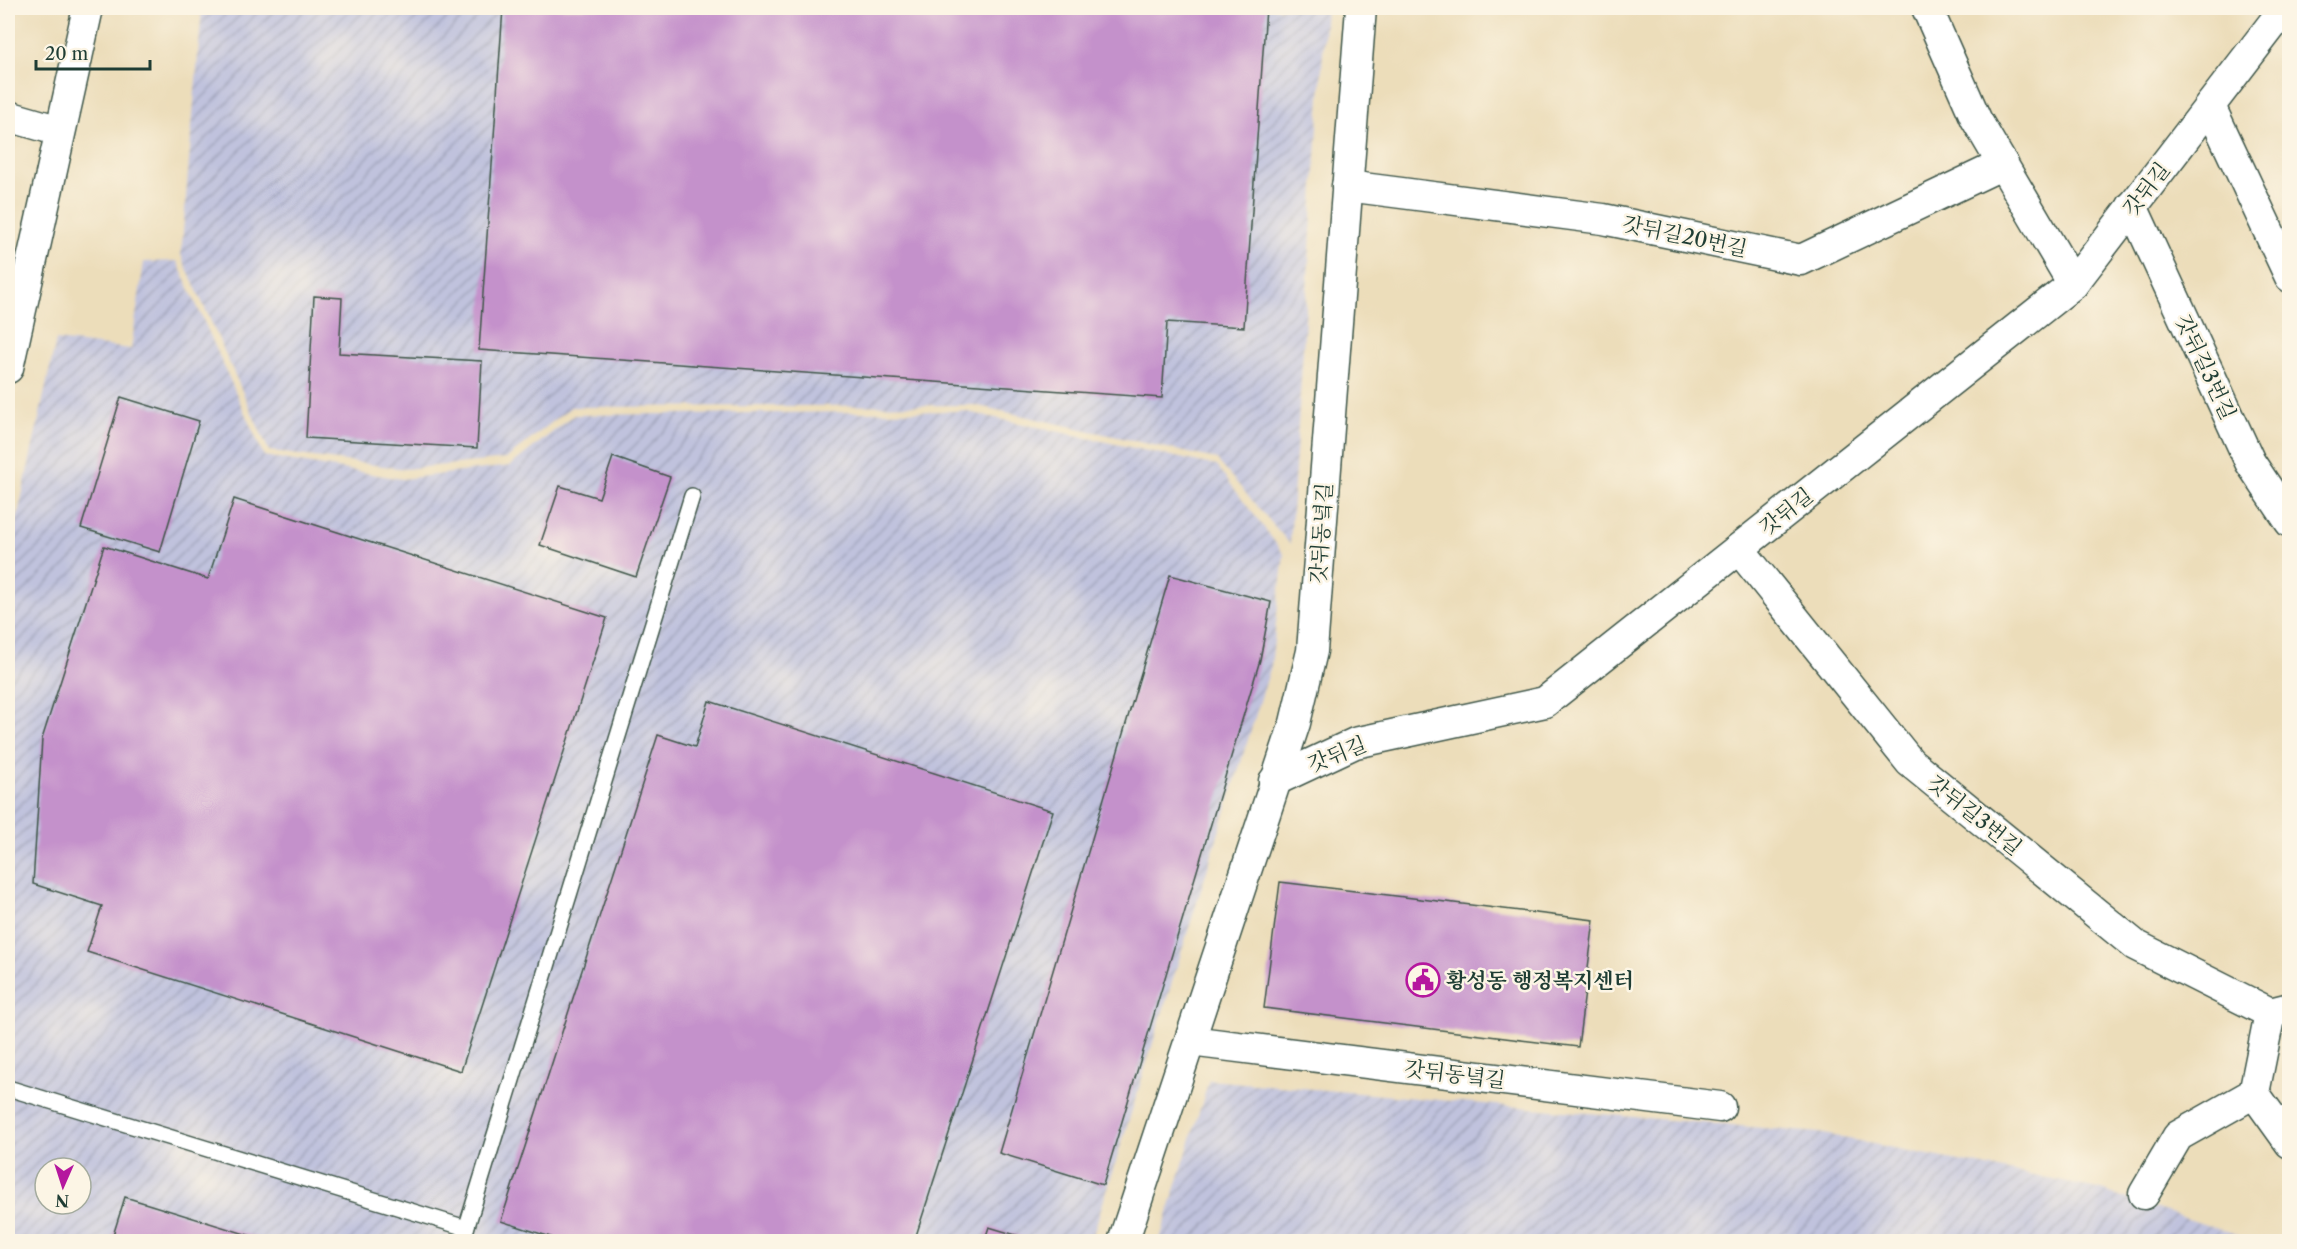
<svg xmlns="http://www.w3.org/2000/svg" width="2297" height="1249" font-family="'Libre Caslon Text','Noto Serif KR',serif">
<defs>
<pattern id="industrial-furrows" width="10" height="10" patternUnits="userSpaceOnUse" patternTransform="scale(1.5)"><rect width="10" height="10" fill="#c0c2dd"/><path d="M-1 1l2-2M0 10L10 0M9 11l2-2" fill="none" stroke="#9b9fb4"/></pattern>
</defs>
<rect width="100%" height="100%" fill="#fcf5e5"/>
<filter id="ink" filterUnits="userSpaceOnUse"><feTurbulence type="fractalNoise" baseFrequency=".0167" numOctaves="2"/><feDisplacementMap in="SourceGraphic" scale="12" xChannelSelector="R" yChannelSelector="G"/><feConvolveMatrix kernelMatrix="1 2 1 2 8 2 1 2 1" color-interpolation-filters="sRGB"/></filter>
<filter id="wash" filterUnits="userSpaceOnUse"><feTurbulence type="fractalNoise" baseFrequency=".008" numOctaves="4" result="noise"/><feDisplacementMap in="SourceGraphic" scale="24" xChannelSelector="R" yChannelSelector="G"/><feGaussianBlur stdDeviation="1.35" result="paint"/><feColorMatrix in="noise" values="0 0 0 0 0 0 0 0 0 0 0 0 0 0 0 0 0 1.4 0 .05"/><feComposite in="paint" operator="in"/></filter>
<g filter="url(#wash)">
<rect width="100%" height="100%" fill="#ecddba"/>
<g fill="url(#industrial-furrows)" fill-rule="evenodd">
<path d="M202,8H1326L1290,544L1216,459L974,405L571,407L506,459L405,469L269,451L181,255Z"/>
<path d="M177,261L264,456L402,479L510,466L574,415L963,411L1217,466L1284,554L1271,666L1091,1241L8,1242V560L56,340L131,349L144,262ZM45,1168H81V1204H45Z"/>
<path d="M1209,1080L1819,1133L2098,1189L2254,1241L1159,1242Z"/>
</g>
<g id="blocks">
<g fill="#c491cb">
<path d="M503,8H1266L1244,327L1167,322L1162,398L479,350Z"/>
<path d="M314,296L342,298L339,353L482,361L477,448L306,438Z"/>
<path d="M121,397L199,421L160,552L81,528Z"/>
<path d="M613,457L670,477L636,577L540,545L560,486L599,498Z"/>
<path d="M234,499L607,618L461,1071L87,952L102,906L33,884L42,739L104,546L208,579Z"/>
<path d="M1170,575L1271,602L1260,660L1103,1185L999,1153Z"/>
<path d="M709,701L1053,811L914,1242H566L501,1221L658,735L695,747Z"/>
<path d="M1280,882L1594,920L1578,1047L1264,1008Z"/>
<path d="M125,1197L268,1241V1242H111Z"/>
<path d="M989,1227L1036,1241V1242H984Z"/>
</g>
</g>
</g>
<g filter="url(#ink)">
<use href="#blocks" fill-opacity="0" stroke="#3e5548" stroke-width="1.5"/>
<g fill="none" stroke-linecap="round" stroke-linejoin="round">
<defs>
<g id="lane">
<path d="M8,1088L466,1228"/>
<path d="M462,1242L692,496"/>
</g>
<g id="street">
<path d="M1927,8L1976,119L2073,284"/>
<path d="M2210,106L2290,277"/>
<path d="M8,116L60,131"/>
<path d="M1347,186L1603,219L1801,260L2003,164"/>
<path d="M2132,206L2250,462L2290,522"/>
<path d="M8,368L88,8"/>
<path d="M1739,549L1910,762L2135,945L2270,1013L2290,1008"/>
<path d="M1274,781L1355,743L1545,702L2073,284L2285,8"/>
<path d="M1190,1041L1720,1107"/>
<path d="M2254,1093L2290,1143"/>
<path d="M2144,1194L2178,1136L2254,1093L2270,1013"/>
<path d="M1123,1242L1295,723L1312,651L1361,8"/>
</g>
</defs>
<use href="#lane" stroke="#3e5548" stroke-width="18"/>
<use href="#street" stroke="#3e5548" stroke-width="33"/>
<use href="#lane" stroke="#fff" stroke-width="15"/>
<use href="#street" stroke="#fff" stroke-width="30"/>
</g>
</g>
<defs>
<symbol id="civic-ring" viewBox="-11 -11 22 22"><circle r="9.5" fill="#fcf5e5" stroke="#b5179e" stroke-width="1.5"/><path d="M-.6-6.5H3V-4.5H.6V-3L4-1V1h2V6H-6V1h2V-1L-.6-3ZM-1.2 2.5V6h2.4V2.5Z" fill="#b5179e"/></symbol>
</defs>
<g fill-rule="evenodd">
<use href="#civic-ring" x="1404" y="961" width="38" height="38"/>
</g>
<g text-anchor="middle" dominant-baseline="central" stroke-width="5" stroke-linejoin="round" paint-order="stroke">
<g font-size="21" fill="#1f3d34" stroke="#fcf5e5">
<text transform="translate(2146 189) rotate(-52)">갓뒤길</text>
<text transform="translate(1685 236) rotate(12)">갓뒤길20번길</text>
<text transform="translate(2206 367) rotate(65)">갓뒤길3번길</text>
<text transform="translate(1786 511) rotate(-38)">갓뒤길</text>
<text transform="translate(1321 533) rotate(-86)">갓뒤동녘길</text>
<text transform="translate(1337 754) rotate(-22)">갓뒤길</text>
<text transform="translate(1975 815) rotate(39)">갓뒤길3번길</text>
<text transform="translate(1455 1074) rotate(7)">갓뒤동녘길</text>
</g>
<g font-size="21" font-weight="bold" fill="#1f3d34" stroke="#fcf5e5" text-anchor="start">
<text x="1446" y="980">황성동 행정복지센터</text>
</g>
</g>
<rect width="2297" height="1249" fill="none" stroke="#fcf5e5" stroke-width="30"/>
<g transform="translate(63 1186) rotate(183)"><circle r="28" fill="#fcf5e5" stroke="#a4ab9e" stroke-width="1.5"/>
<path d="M0-4.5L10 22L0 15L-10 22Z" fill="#b5179e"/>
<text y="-9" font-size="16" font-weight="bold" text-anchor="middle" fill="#1f3d34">N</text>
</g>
<path d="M36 60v9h114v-9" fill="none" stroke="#1f3d34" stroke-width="3"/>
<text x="45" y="60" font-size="18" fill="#1f3d34" stroke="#fcf5e5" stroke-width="4.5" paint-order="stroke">20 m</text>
</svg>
